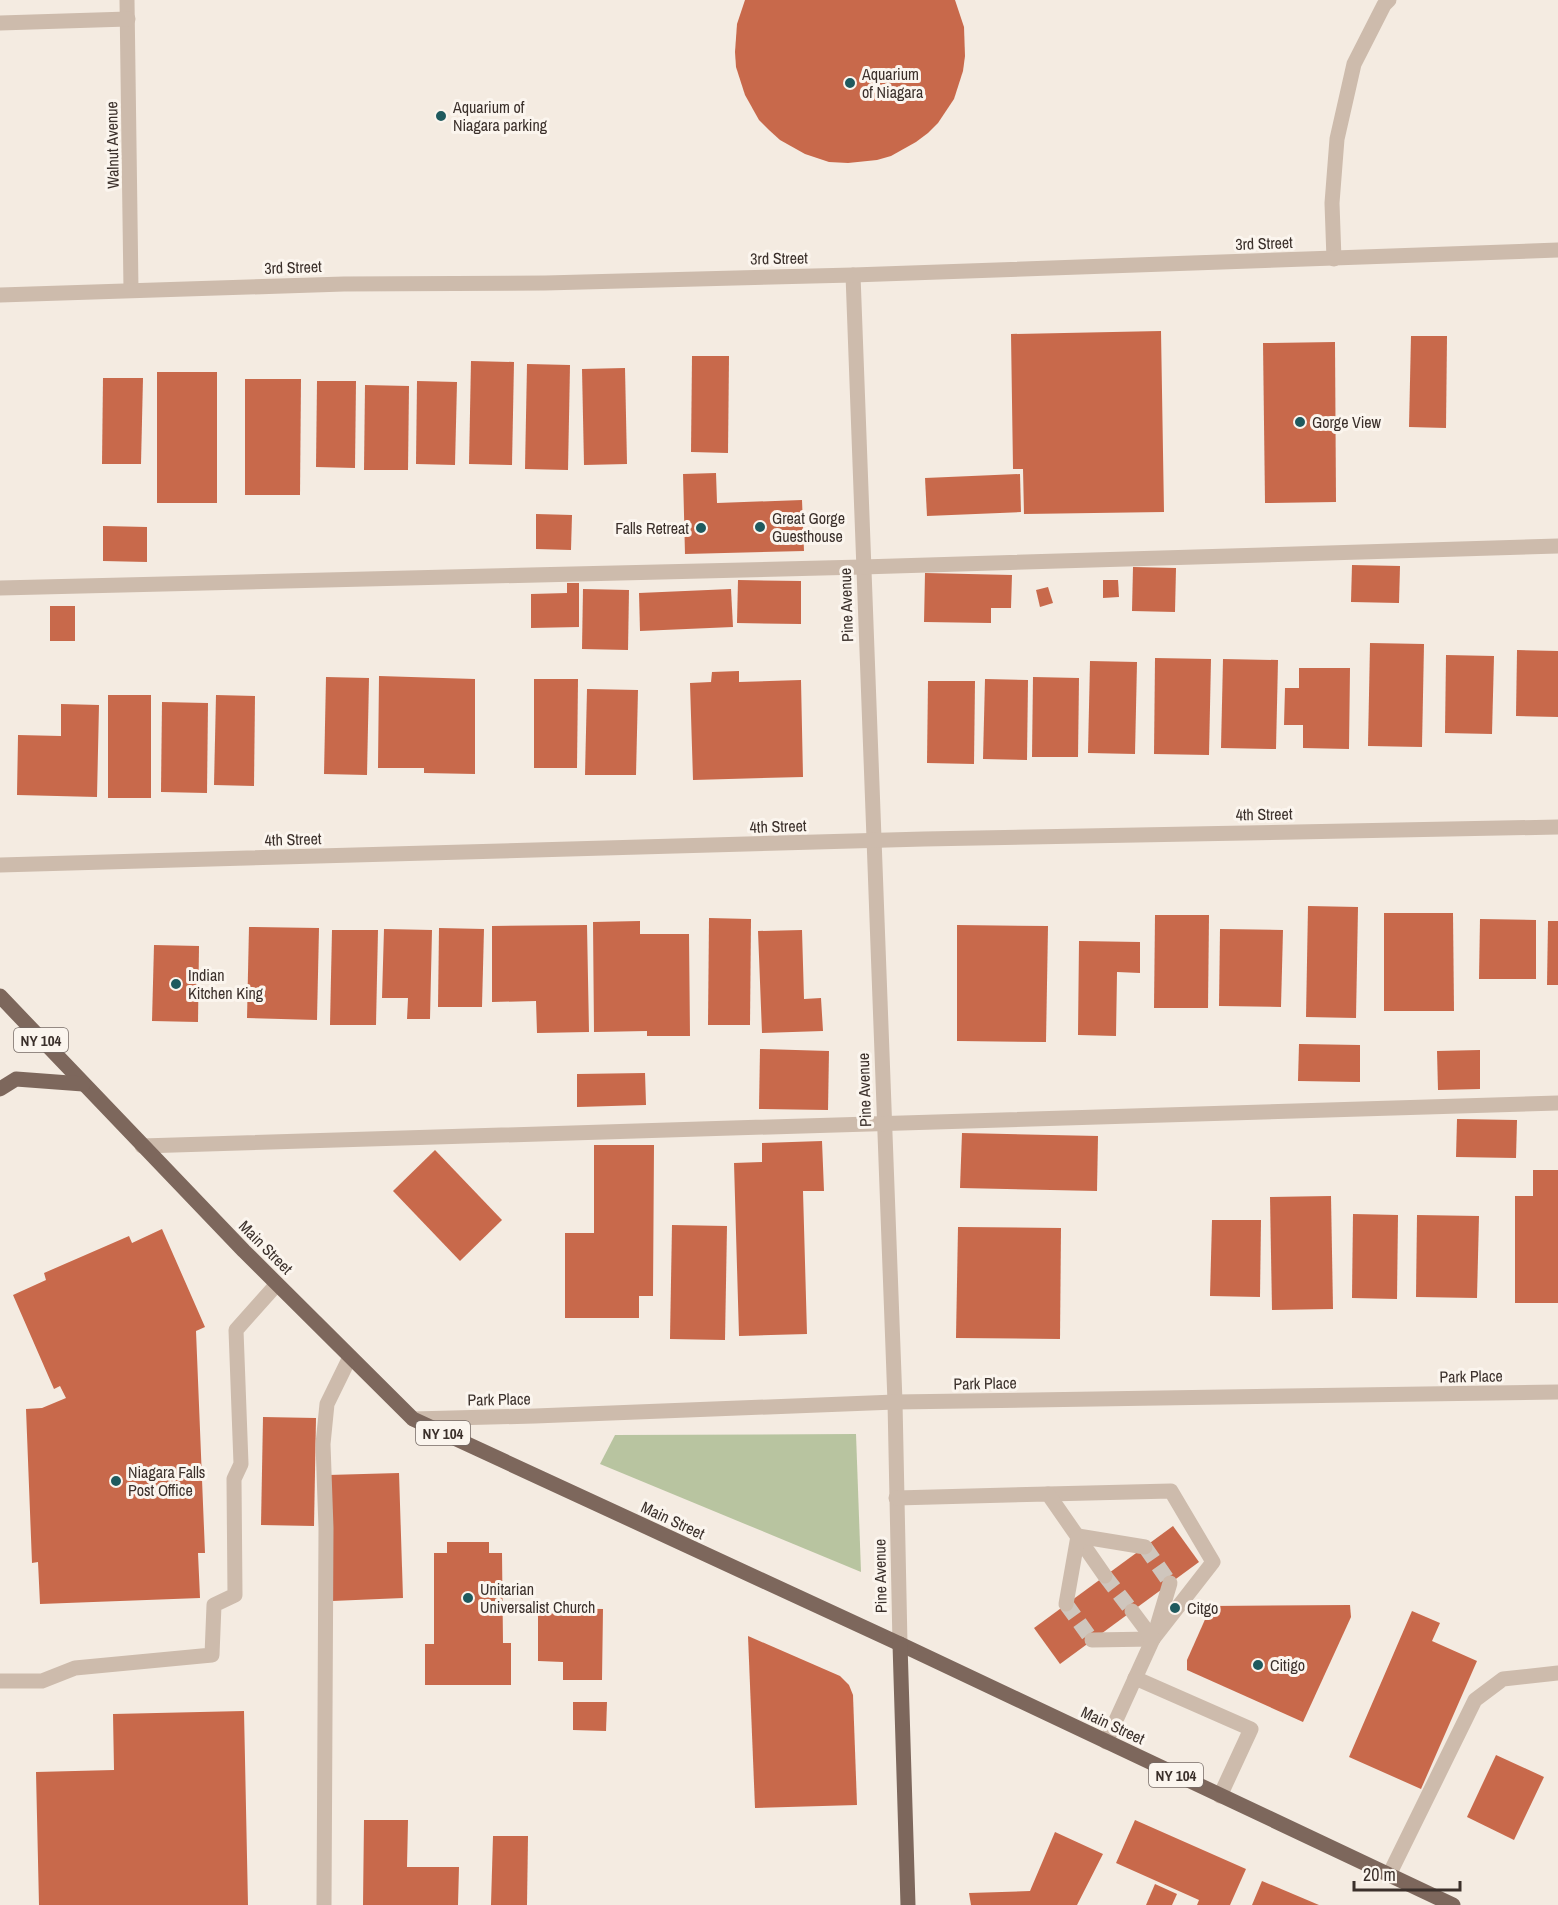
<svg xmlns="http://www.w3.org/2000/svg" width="1558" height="1905" font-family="'Archivo Narrow',sans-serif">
<rect width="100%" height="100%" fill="#f4ebe1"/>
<path fill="#b8c4a0" d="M856,1434L861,1572L600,1464L615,1435Z"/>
<g fill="#c8694b">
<path d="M745,0H955L964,27L965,56L963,71L954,99L938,123L928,133L916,142L891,156L877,160L848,163L829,162L805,154L780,140L769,130L759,120L745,95L736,67L735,52L737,24Z"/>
<path d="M1161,331L1164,512L1024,514L1023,469H1013L1011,334Z"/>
<path d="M1411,336H1447L1446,428L1409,427Z"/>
<path d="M1335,342L1336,502L1265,503L1263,343Z"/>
<path d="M692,356H729L728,453L691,452Z"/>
<path d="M471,361L514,362L512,465L469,464Z"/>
<path d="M527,364L570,365L568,470L525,469Z"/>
<path d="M625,368L627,464L584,465L582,369Z"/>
<rect x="157" y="372" width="60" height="131"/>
<path d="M103,378H143L141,464H102Z"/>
<path d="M245,379H301L300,495H245Z"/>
<path d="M317,381H356L355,468L316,467Z"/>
<path d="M417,381L457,382L455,465L416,464Z"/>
<path d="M365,385L409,386L408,470H364Z"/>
<path d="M716,473L717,503L802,500L804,551L685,554L683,474Z"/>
<path d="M1020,474L1021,512L927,516L925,478Z"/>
<path d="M536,514L572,515L571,550L536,549Z"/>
<path d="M103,526L147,527V562L103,561Z"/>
<path d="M1352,565L1400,566L1399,603L1351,602Z"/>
<path d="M1133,567L1176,568L1175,612L1132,611Z"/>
<path d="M925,573L1012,575L1011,608H991V623L924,622Z"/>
<path d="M738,580L801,581V624L737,623Z"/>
<path d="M1103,580H1118L1119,597L1103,598Z"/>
<path d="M567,583H579V627L531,628V594L567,593Z"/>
<path d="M1048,587L1053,603L1040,607L1036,590Z"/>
<path d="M583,589L629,590L628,650L582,649Z"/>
<path d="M731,589L733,627L640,631L639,593Z"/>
<rect x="50" y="606" width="25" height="35"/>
<path d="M1370,643L1424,644L1422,747L1368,746Z"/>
<path d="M1517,650L1558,651V717L1516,716Z"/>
<path d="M1446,655L1494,656L1492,734L1445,733Z"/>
<path d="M1155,658L1211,659L1209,755L1154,754Z"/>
<path d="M1223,659L1278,660L1276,749L1221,748Z"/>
<path d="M1090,661L1137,662L1135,754L1088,753Z"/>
<path d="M1299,668H1350L1349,749L1303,748V725H1284L1285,688H1299Z"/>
<path d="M739,671V682L801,680L803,777L693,780L690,683L711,682L712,672Z"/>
<path d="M379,676L475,679V774L424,773V768H378Z"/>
<path d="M326,677L369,678L367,775L324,774Z"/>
<path d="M1033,677L1079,678L1078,757H1032Z"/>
<path d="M534,679H578L577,768H534Z"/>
<path d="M985,679L1028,680L1027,760L983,759Z"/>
<path d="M928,681H975L974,764L927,763Z"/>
<path d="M587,689L638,690L636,775H585Z"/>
<rect x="108" y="695" width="43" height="103"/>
<path d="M216,695L255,696L254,786L214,785Z"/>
<path d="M162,702L208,703L207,793L161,792Z"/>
<path d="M61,704L99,705L97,797L17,795L18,735L61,736Z"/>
<path d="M1308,906L1358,907L1356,1018L1306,1017Z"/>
<path d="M1384,913H1453L1454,1011H1384Z"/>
<path d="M1155,915H1209L1208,1008H1154Z"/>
<path d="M709,918L751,919L750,1025H708Z"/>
<path d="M1480,919L1536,920V979H1479Z"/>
<path d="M640,921V934H689L690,1036H647V1031L594,1032L593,922Z"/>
<path d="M1548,921H1558V985H1547Z"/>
<path d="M587,925L589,1032L537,1033L536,1001L492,1002V926Z"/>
<path d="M957,925L1048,926L1046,1042L957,1041Z"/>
<path d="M249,927L319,928L317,1020L247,1018Z"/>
<path d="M439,928L484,929L482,1007H438Z"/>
<path d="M384,929L432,930L430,1019H407L408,998H382Z"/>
<path d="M1220,929L1283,930L1281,1007L1219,1006Z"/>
<path d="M332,930H378L376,1025H330Z"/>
<path d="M802,930L804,999L821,998L823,1031L762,1033L758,931Z"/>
<path d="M1079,941L1140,942V973L1117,972L1116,1036L1078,1035Z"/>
<path d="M154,945L199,946L198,1022L152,1021Z"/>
<path d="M1299,1044L1360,1045V1082L1298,1081Z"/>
<path d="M760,1049L829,1051L828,1110L759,1109Z"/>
<path d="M1480,1050V1089L1438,1090L1437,1051Z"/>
<path d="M645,1073L646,1105L577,1107V1074Z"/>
<path d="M1457,1119L1517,1120L1516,1158L1456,1157Z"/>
<path d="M962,1133L1098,1136L1097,1191L960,1188Z"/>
<path d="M822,1141L824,1191H803L807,1334L739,1336L734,1163L762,1162V1143Z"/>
<path d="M594,1145H654L653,1296H639V1318H565V1233H594Z"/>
<path d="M435,1150L502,1220L460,1261L393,1191Z"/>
<path d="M1533,1170H1558V1303H1515V1196H1533Z"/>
<path d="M1331,1196L1333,1309L1272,1310L1270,1197Z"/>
<path d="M1353,1214L1398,1215L1397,1299L1352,1298Z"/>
<path d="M1417,1215L1479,1216L1477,1298L1416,1297Z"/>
<path d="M1212,1220H1261L1260,1297L1210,1296Z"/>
<path d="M672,1225L727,1226L725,1340L670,1339Z"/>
<path d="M958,1227L1061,1228L1060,1339L956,1338Z"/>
<path d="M162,1229L205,1327L196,1331L205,1553H198L200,1598L40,1604L38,1562L32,1563L26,1409L42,1408L66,1398L60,1386L54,1389L13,1295L46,1280L44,1273L129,1236L132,1243Z"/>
<path d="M263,1417L316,1418L314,1526L261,1525Z"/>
<path d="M399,1473L403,1598L332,1601L328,1475Z"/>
<path d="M1173,1526L1199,1562L1060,1664L1034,1628Z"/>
<path d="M447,1542H489V1553H502L503,1643H511V1685H425V1644H434V1553H447Z"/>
<path d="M1350,1605L1351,1617L1303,1722L1187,1670V1660L1211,1606Z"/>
<path d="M538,1608L603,1609L602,1680H563V1662L538,1661Z"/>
<path d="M1412,1611L1440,1623L1432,1641L1477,1661L1421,1789L1349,1757Z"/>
<path d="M748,1636L840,1676L849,1685L853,1695L857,1805L755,1808Z"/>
<path d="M573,1702H607L606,1731L573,1730Z"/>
<path d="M244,1711L248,1905H39L36,1772L114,1770L113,1714Z"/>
<path d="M1496,1755L1544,1777L1514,1840L1467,1817Z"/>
<path d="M364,1820H408L407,1867H459L458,1905H363Z"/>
<path d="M1135,1820L1246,1869L1230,1905H1197L1199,1900L1116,1863Z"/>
<path d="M1055,1832L1103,1854L1077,1905H971L969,1893L1030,1891Z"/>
<path d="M493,1836H528L527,1905H491Z"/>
<path d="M1262,1881L1319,1905H1252Z"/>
<path d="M1155,1884L1177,1894L1172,1905H1146Z"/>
</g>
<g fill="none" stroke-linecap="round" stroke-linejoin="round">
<g stroke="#cfc6bd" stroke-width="15" stroke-dasharray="15 8" stroke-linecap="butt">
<path d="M1145,1547L1170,1583"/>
<path d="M1105,1576L1132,1611"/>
<path d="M1066,1604L1092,1640"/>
</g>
<g stroke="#cdbbac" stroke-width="15">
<path d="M127,0L131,290"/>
<path d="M0,23L128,19"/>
<path d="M1334,259L1332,203L1337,139L1354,64L1384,5L1389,0"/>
<path d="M853,275L895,1402L900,1644"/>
<path d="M0,295L344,284L545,283L853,275L1558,250"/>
<path d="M0,588L862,567L1558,546"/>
<path d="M0,865L924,839L1558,827"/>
<path d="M142,1146L1558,1103"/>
<path d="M413,1419L535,1416L895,1402L1558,1392"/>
<path d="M1048,1494L1171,1491L1213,1562L1153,1639"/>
<path d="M896,1498L1048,1494L1105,1576"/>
<path d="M1066,1604L1078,1536L1145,1547"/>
<path d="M1156,1630L1170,1583"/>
<path d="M1092,1640L1153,1639"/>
<path d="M1135,1678L1251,1729L1220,1796"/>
<path d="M0,1681H42L75,1668L212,1655L214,1605L235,1595L234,1479L241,1464L236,1330L277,1284"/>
<path d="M1106,1742L1153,1639L1132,1611"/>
<path d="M1389,1875L1475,1700L1503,1679L1558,1673"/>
<path d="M324,1905L326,1528L323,1444L327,1404L350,1357"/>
</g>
<g stroke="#7d675c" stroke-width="15">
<path d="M0,996L244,1251L413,1419L900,1644L1453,1905"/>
<path d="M0,1089L16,1079L83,1084"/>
<path d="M900,1644L908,1905"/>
</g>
</g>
<g fill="#1f5a5e" stroke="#fbf5ee" stroke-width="2">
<circle cx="850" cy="83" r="6"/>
<circle cx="441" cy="116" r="6"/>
<circle cx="1300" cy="422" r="6"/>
<circle cx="760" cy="527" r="6"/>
<circle cx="701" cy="528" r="6"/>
<circle cx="176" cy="984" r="6"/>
<circle cx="116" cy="1481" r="6"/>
<circle cx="468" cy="1598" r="6"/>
<circle cx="1175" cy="1608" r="6"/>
<circle cx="1258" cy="1665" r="6"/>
</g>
<g text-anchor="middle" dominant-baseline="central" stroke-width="6" stroke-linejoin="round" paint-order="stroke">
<g fill="#fbf5ee" stroke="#756b66" stroke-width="1.5">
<rect x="14" y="1028" width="54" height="24" rx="4.5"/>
<rect x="416" y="1421" width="54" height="24" rx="4.5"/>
<rect x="1149" y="1763" width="54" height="24" rx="4.5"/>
</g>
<g font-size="15" font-weight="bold" fill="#3b302b">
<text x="41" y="1040">NY 104</text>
<text x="443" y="1433">NY 104</text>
<text x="1176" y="1775">NY 104</text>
</g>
<g font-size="16" fill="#3b302b" stroke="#fbf5ee" text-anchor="start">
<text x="862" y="74">Aquarium<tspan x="862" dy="18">of Niagara</tspan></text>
<text x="453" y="107">Aquarium of<tspan x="453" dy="18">Niagara parking</tspan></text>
<text x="1312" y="422">Gorge View</text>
<text x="772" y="518">Great Gorge<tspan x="772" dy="18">Guesthouse</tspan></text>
<text x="689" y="528" text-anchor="end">Falls Retreat</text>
<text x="188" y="975">Indian<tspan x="188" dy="18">Kitchen King</tspan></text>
<text x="128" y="1472">Niagara Falls<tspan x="128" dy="18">Post Office</tspan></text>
<text x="480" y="1589">Unitarian<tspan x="480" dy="18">Universalist Church</tspan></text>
<text x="1187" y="1608">Citgo</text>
<text x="1270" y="1665">Citigo</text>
</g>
<g font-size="16" fill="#3b302b" stroke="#fbf5ee">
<text transform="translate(112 145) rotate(-91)">Walnut Avenue</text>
<text transform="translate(1264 243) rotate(-2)">3rd Street</text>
<text transform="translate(779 258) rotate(-1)">3rd Street</text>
<text transform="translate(293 267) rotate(-2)">3rd Street</text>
<text transform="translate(846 605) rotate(-92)">Pine Avenue</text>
<text transform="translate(1264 814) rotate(-1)">4th Street</text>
<text transform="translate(778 826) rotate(-2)">4th Street</text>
<text transform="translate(293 839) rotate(-2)">4th Street</text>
<text transform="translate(864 1090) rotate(-92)">Pine Avenue</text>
<text transform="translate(266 1247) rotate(45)">Main Street</text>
<text transform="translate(1471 1376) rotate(-1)">Park Place</text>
<text transform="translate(985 1383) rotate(-1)">Park Place</text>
<text transform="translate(499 1399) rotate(-1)">Park Place</text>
<text transform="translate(673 1520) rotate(25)">Main Street</text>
<text transform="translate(880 1576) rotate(-91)">Pine Avenue</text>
<text transform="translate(1113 1725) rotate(25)">Main Street</text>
</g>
</g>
<path d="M1354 1881v9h106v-9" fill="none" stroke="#3b302b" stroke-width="3"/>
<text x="1363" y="1881" font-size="18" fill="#3b302b" stroke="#fbf5ee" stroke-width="4.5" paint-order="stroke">20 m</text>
</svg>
